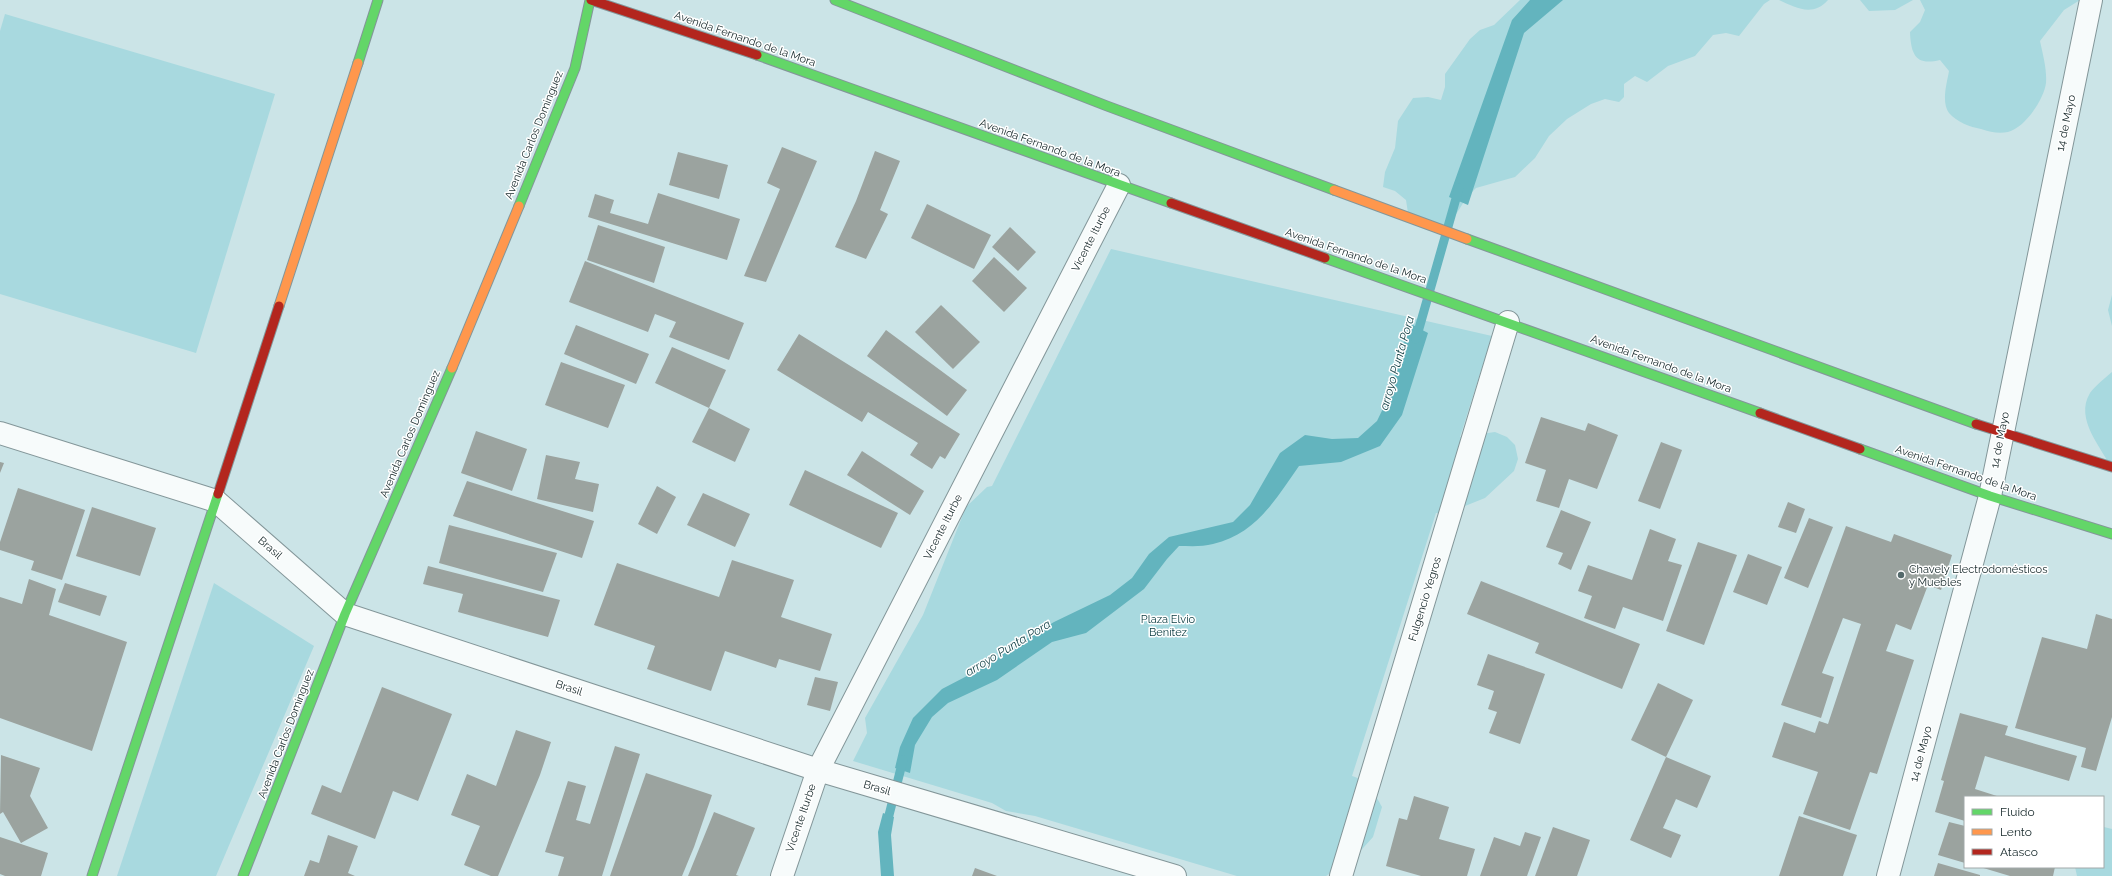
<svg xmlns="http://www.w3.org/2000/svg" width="2112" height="876" font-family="Raleway,sans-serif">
<rect width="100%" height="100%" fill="#cbe4e7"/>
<g fill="#a8d9df">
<path d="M1520,0H1770L1764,4L1739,36L1726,33L1713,35L1695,56L1668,66L1647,82L1635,76L1624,84V97L1619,102L1605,99L1591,104L1567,119L1549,136L1535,158L1515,177L1476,188L1467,197L1453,219L1442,229L1408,213L1406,200L1395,191L1383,187L1385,172L1395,148L1398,121L1413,98L1428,97L1441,100L1445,87V74L1470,39L1480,30L1494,25Z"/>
<path d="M1779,0H1828C1813,17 1796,8 1779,0Z"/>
<path d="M1860,0H1913L1895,10L1869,11Z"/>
<path d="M1920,0H2080L2064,10L2040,41C2043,55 2047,70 2046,83C2044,99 2025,128 2008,132C1999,134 1990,132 1981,129C1970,127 1957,122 1949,113C1941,102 1947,83 1949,71L1940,60C1916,66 1911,55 1910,32L1920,22L1925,10Z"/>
<path d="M5,14L275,94L196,353L0,294V31Z"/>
<path d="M1111,249L1492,336L1460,437L1495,432L1507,437L1515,445L1518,459L1514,471L1485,498L1445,514L1436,513L1352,776C1365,779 1376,795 1382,807L1373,837L1355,857L1326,876H1237L1035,816L1006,811L992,803L853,761L867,733L865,718L923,615L966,507L987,487L992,486Z"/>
<path d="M2112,295V326L2108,310Z"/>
<path d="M2112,372V469C2102,448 2074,419 2090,393C2096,385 2105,378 2112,372Z"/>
<path d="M214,583L314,646L216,876H117Z"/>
<path d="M2104,827L2112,829V876H2077L2075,867H2103Z"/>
</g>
<g fill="#63b4be">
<path d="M1530,0H1563L1524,33L1468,205L1449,197L1512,20Z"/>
<path d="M1409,323L1428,333L1402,415L1380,446L1341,462L1299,466C1275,500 1256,534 1213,544C1202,547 1190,546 1179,546L1167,559L1144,589L1086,633L1052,642L997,680L948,703L932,717L915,745L910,773L895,768L900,747L913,718L942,689L988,665L1013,647L1054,622L1110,595L1132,578L1149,554L1169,537L1233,522L1250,505L1280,453L1305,435L1332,439L1358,438L1377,421L1389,396Z"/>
<path d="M883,813L894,817L891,835L894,876H881L878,832Z"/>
</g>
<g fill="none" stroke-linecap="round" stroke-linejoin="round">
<g stroke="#63b4be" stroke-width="9">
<path d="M1416,339L1459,188"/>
<path d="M886,827L903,760"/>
</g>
</g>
<g fill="#9ba39f">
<path d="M782,147L817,161L766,282L744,276L780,189L767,183Z"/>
<path d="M875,151L900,161L880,210L888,214L866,259L835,247L856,201Z"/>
<path d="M678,152L728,165L719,199L669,185Z"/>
<path d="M658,193L740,219L727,260L588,217L595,194L614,200L610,213L648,224Z"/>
<path d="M927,204L991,235L974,269L911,238Z"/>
<path d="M598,225L665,247L654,283L587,260Z"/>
<path d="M1010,227L1036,252L1018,271L992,247Z"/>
<path d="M994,257L1027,288L1004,312L972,281Z"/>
<path d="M585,261L744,323L729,360L669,337L676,322L655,314L648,332L569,302Z"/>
<path d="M941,305L980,342L953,369L915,332Z"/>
<path d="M576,325L649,354L636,384L564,354Z"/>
<path d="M886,330L967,390L947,416L867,356Z"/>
<path d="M799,334L960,434L945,459L940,456L932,469L910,455L918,443L868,412L862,422L777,370Z"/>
<path d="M672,347L726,370L709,408L655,383Z"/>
<path d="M561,362L625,385L608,428L545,405Z"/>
<path d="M709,408L750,429L735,462L692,442Z"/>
<path d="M1541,417L1585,431L1588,423L1618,435L1597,489L1569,479L1559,508L1536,501L1546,470L1525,463Z"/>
<path d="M476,431L527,449L512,491L461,473Z"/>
<path d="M1661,442L1682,450L1660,509L1638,501Z"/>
<path d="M862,451L924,491L910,515L847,475Z"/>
<path d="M546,455L580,462L575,479L599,484L593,512L537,499Z"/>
<path d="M0,462L4,463L0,473Z"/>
<path d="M805,470L898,513L881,548L789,505Z"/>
<path d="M467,481L594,521L582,558L453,516Z"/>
<path d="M657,486L676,497L657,534L638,524Z"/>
<path d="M18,488L85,510L62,580L31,570L34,561L0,550V542Z"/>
<path d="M703,493L750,514L735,547L687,525Z"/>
<path d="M1788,502L1805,509L1796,533L1778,527Z"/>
<path d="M92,507L156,528L140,576L76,556Z"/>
<path d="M1561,510L1591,522L1571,570L1558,564L1563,553L1546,547Z"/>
<path d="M1809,518L1833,527L1808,588L1784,578Z"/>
<path d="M449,525L557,553L543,592L439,563Z"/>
<path d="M1846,526L1891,542L1894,534L1952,555L1941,590L1928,585L1911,630L1896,624L1886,651L1914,660L1877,774L1870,772L1850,830L1803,814L1818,772L1772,757L1784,722L1815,733L1819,721L1828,724L1861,624L1843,618L1822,673L1834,677L1821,718L1781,705Z"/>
<path d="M1650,529L1676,539L1668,561L1682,565L1663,621L1623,607L1615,629L1584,618L1592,596L1578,591L1588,565L1632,580Z"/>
<path d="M1698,542L1737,555L1704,645L1666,631Z"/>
<path d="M1748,554L1782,567L1767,605L1733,592Z"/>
<path d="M732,560L794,580L781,617L832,634L820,671L779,659L776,668L725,651L711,691L647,669L655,646L594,625L617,563L719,597Z"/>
<path d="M428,566L560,600L548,637L458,612L463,594L423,584Z"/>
<path d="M29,579L56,589L49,615L127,642L92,751L0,718V597L22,604Z"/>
<path d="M1481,581L1640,644L1622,689L1535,653L1539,643L1467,614Z"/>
<path d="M65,583L107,596L100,616L58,602Z"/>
<path d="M2096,614L2112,619V717L2096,771L2081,767L2086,748L2015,728L2042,637L2087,649Z"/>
<path d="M1488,654L1545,674L1520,744L1489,733L1497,712L1488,709L1494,691L1477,685Z"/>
<path d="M815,677L838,682L830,711L807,705Z"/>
<path d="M1658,683L1693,700L1666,757L1631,740Z"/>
<path d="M382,687L452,714L418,801L393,791L375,839L311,814L322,785L341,793Z"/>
<path d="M1960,713L2008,726L2005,735L2077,756L2069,781L1985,756L1975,789L2000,797H1965V821L1935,812L1944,781L1941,780Z"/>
<path d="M516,730L551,742L540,775L498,876H491L464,865L480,826L451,815L467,774L496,786Z"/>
<path d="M615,746L640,754L602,876H558L564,857L545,852L568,781L586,786L576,820L590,824Z"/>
<path d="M1,755L40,768L30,796L48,828L21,843L3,812L0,814Z"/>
<path d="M1666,757L1711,776L1697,808L1676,799L1663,828L1681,835L1671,858L1630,840Z"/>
<path d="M646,773L712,795L694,847L682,876H610Z"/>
<path d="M1414,796L1449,807L1439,839L1475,849L1467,876H1421L1386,866L1399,818L1407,820Z"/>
<path d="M714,812L755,828L736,875L739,876H688Z"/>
<path d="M1799,816L1857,835L1843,876H1779Z"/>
<path d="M1949,822L1965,826V863L1938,855Z"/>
<path d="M1553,827L1590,840L1577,876H1535Z"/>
<path d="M1525,832L1541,837L1527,876H1480L1494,837L1520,846Z"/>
<path d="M328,835L358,846L348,873L355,876H304L310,860L319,863Z"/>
<path d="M0,837L48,853L41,876H5L0,874Z"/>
<path d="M1938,863L1980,875V876H1934Z"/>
<path d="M1980,867H2055L2053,876H2010Z"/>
<path d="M975,868L997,876H972Z"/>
</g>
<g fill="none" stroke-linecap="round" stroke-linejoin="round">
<defs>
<g id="street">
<path d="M0,433L216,501L345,614L818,770L1175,876"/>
<path d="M782,876L818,770L1119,185"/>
<path d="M1341,876L1508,322"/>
<path d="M1888,876L1990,496L2091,0"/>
</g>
<g id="fast">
<path d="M835,0L1107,106L1334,190"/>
<path d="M757,55L1171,203"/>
<path d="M358,63L378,0"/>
<path d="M519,206L575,68L590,0"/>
<path d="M1467,239L1976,424"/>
<path d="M1325,258L1760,413"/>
<path d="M1860,449L1990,496L2112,534"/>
<path d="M92,876L218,494"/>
<path d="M243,876L345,614L452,368"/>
</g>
<g id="slow">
<path d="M1334,190L1467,239"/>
<path d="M279,306L358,63"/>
<path d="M452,368L519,206"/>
</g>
<g id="jam">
<path d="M591,0L757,55"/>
<path d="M1171,203L1325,258"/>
<path d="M1760,413L1860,449"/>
<path d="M1976,424L2112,467"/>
<path d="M218,494L279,306"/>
</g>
</defs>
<use href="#street" stroke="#839699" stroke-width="24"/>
<use href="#fast" stroke="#839699" stroke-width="11"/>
<use href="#slow" stroke="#839699" stroke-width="11"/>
<use href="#jam" stroke="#839699" stroke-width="11"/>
<use href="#street" stroke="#f7fbfb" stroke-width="22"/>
<use href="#fast" stroke="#63d668" stroke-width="9"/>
<use href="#slow" stroke="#ff974d" stroke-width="9"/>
<use href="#jam" stroke="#b3261e" stroke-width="9"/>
</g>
<circle fill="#556a6c" stroke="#fff" stroke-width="1.5" cx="1901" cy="575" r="4"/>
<g text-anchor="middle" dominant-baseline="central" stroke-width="3" stroke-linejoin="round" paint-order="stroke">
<g font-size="11" fill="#16282a" stroke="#fff">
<text transform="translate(745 39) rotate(19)">Avenida Fernando de la Mora</text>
<text transform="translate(2066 123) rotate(-78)">14 de Mayo</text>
<text transform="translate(534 135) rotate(-68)">Avenida Carlos Dominguez</text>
<text transform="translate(1050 148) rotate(20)">Avenida Fernando de la Mora</text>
<text transform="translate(1091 239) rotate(-63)">Vicente Iturbe</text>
<text transform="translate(1356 256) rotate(19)">Avenida Fernando de la Mora</text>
<text transform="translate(1661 364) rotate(20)">Avenida Fernando de la Mora</text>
<text transform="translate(410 434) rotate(-67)">Avenida Carlos Dominguez</text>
<text transform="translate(2000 440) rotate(-79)">14 de Mayo</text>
<text transform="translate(1966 473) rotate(19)">Avenida Fernando de la Mora</text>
<text transform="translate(943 527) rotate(-63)">Vicente Iturbe</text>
<text transform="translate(270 548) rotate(41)">Brasil</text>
<text transform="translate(1425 599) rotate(-73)">Fulgencio Yegros</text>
<text transform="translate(569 688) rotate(18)">Brasil</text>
<text transform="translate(286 734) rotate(-69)">Avenida Carlos Dominguez</text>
<text transform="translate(1921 754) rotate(-75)">14 de Mayo</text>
<text transform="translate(877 788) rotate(16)">Brasil</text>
<text transform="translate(801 818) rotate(-71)">Vicente Iturbe</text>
</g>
<g font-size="11" fill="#16282a" stroke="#fff" text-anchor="start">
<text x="1909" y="569">Chavely Electrodomésticos<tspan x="1909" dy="13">y Muebles</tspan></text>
</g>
<g font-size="11" fill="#07393e" stroke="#fff">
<text x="1168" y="619">Plaza Elvio<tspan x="1168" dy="13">Benítez</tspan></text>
</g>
<g font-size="12" font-style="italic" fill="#17454a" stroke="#fff">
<text transform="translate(1397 363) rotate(-74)">arroyo Punta Pora</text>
<text transform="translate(1008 648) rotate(-31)">arroyo Punta Pora</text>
</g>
</g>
<rect x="1964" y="796" width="140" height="72" fill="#ffffff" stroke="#a2a9aa"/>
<rect x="1972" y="809" width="20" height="6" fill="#63d668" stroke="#a2a9aa"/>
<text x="2000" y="816" font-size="12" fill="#16282a">Fluido</text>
<rect x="1972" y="829" width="20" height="6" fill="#ff974d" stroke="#a2a9aa"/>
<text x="2000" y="836" font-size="12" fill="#16282a">Lento</text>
<rect x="1972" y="849" width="20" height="6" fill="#b3261e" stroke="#a2a9aa"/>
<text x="2000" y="856" font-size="12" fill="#16282a">Atasco</text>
</svg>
